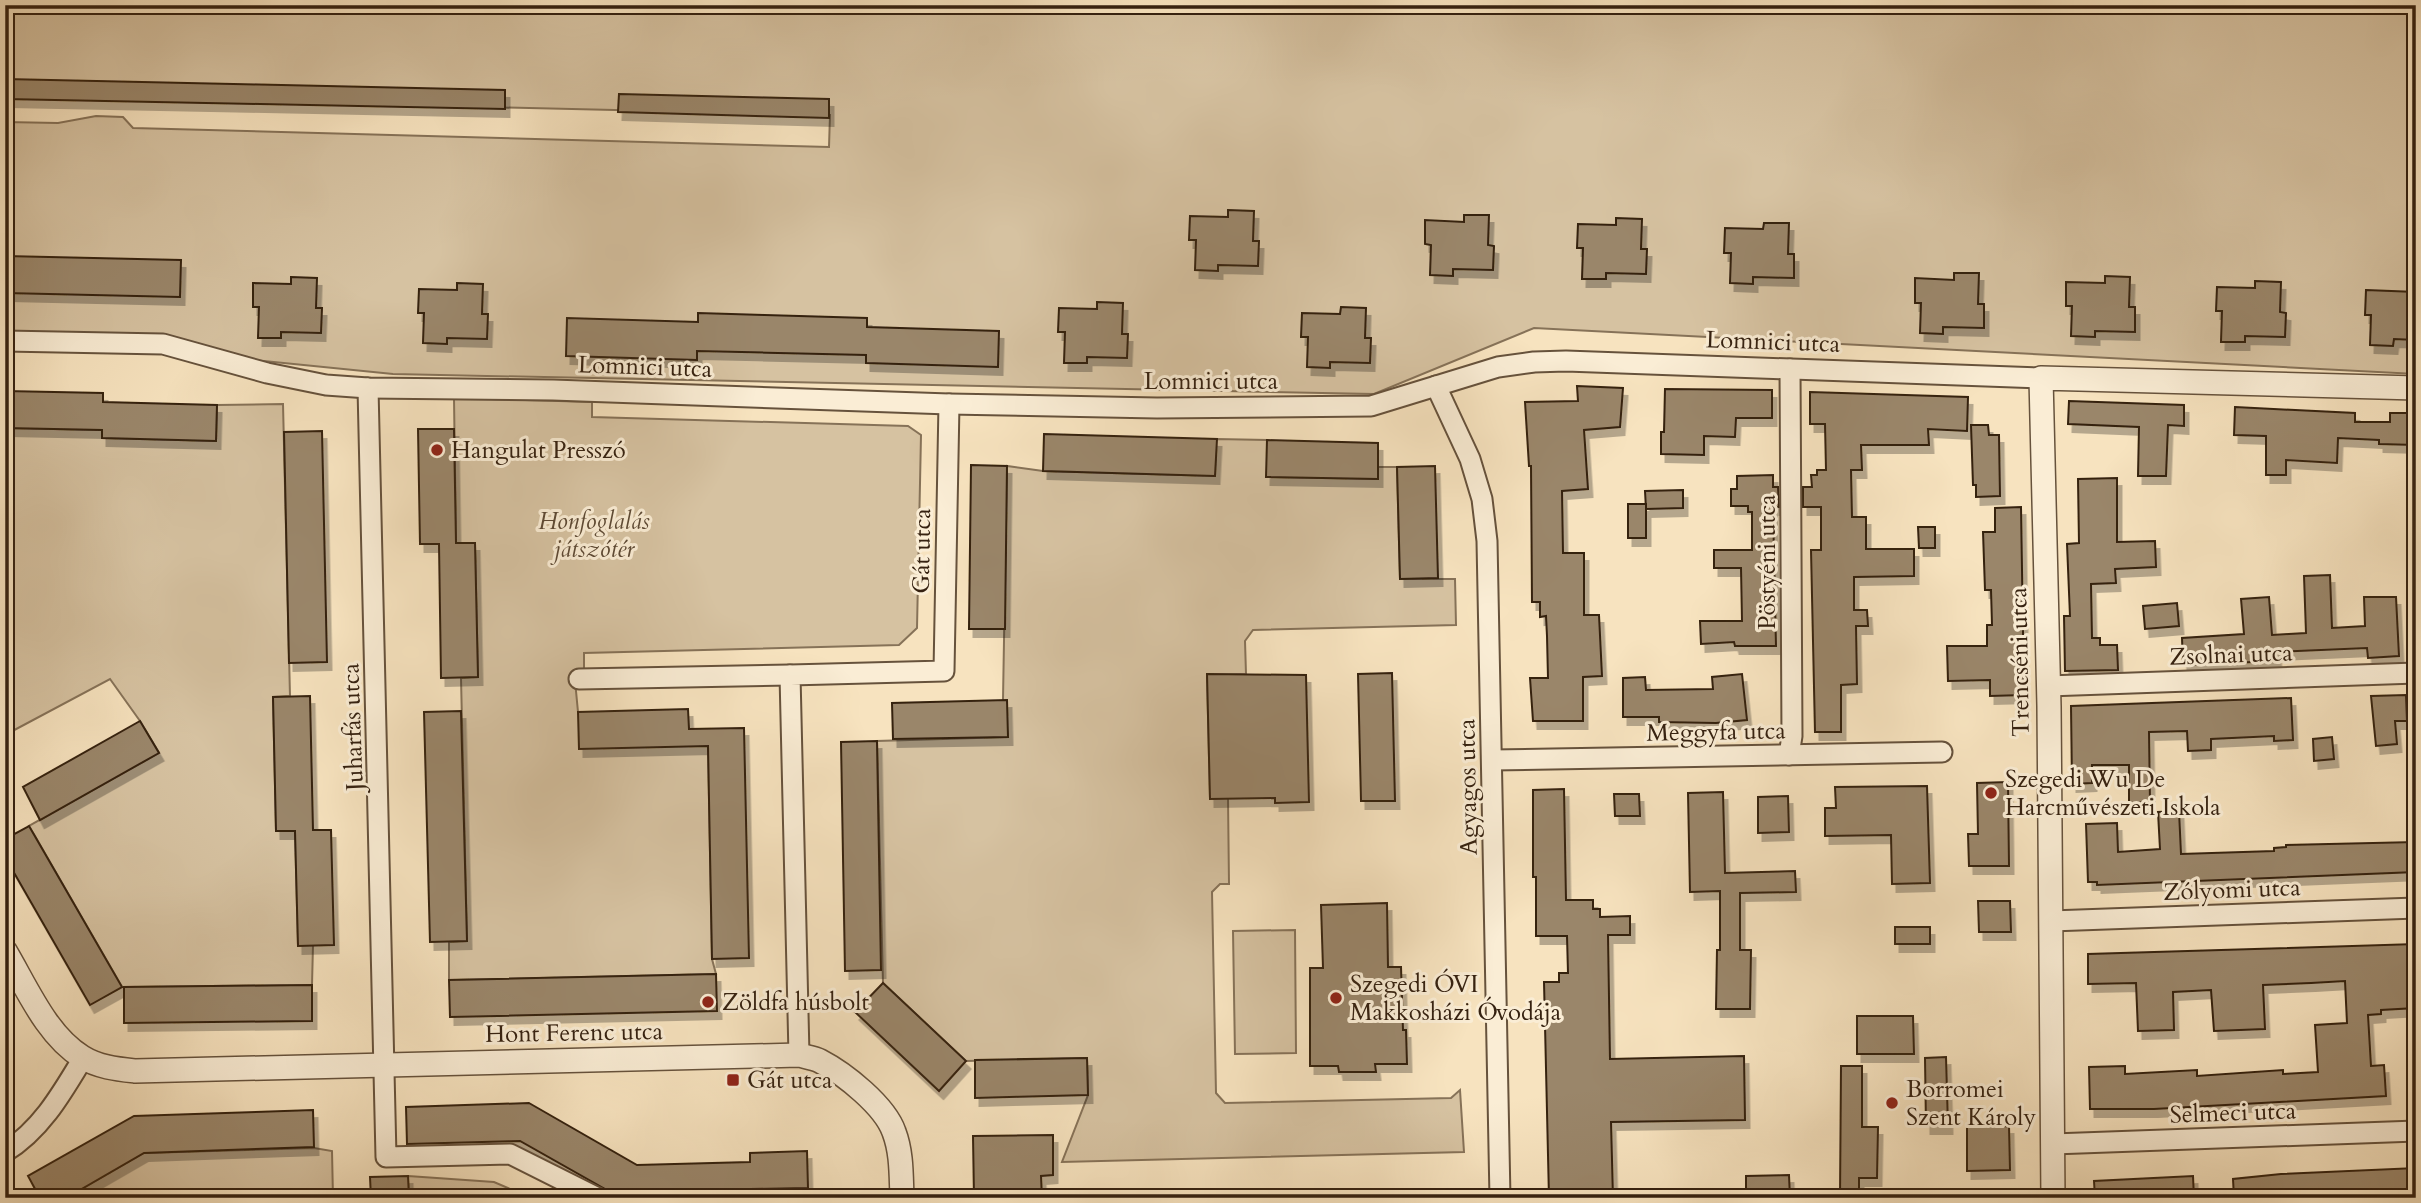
<svg xmlns="http://www.w3.org/2000/svg" width="2421" height="1203" font-family="Cardo,serif">
<defs>
<filter id="shadow"><feDropShadow dx="4.5" dy="8" stdDeviation="0" flood-color="#0004"/></filter>
</defs>
<rect width="100%" height="100%" fill="#f7e3bf"/>
<filter id="stains"><feTurbulence type="fractalNoise" baseFrequency=".00286" numOctaves="4"/><feColorMatrix values="0 0 0 0 .2 0 0 0 0 .09 0 0 0 0 .02 0 0 0 .5 -.17"/></filter>
<radialGradient id="worn" r=".72"><stop offset=".6" stop-color="#630" stop-opacity="0"/><stop offset="1" stop-color="#630" stop-opacity=".3"/></radialGradient>
<g fill="#d6c2a1" stroke="#867258" stroke-width="2">
<path d="M5,5H2416V374L1534,328L1374,394L393,374L5,335V122L58,123L96,116L123,117L133,128L829,147L830,115L5,96Z"/>
<path d="M454,398L592,402V417L908,426L921,435L917,628L899,645L584,653V670H574L578,712L708,746L712,959L716,974L449,980V942L467,941L461,678L478,677L475,544L456,543Z"/>
<path d="M283,404L290,696L273,697L276,830L295,831L298,945H313L312,985L122,987L29,826L159,753L140,721L110,679L5,735V428L102,430L103,438L216,441L217,405Z"/>
<path d="M1216,439L1267,440V477L1377,479L1378,467H1397L1400,579H1455L1456,625L1253,630L1245,641L1246,674L1207,675L1210,798H1228L1229,884H1220L1212,892L1216,1093L1225,1103L1451,1098L1460,1090L1464,1152L1062,1162L1088,1095L1087,1058L966,1061L883,983L877,741L1008,737L1003,700L1007,466L1043,471L1215,476Z"/>
<path d="M1295,930L1296,1053L1235,1054L1233,931Z"/>
<path d="M314,1148L332,1151L333,1198H66L144,1153Z"/>
<path d="M408,1176L494,1182L531,1198H409Z"/>
</g>
<g fill="#9a866b" stroke="#352110" stroke-width="2" filter="url(#shadow)">
<path d="M5,79L505,90V109L5,99Z"/>
<path d="M619,94L829,99V118L618,112Z"/>
<path d="M1228,210L1254,211L1253,241H1259L1258,266L1218,265V271L1195,270L1196,240H1189L1190,216L1228,217Z"/>
<path d="M1464,215H1489L1488,245L1494,246L1493,270L1453,269V276L1430,275L1431,245L1425,244V220L1464,222Z"/>
<path d="M1616,218L1642,219L1641,249H1647L1646,274L1606,273V279H1582L1583,248H1577L1578,224L1616,225Z"/>
<path d="M1764,223H1789L1788,254H1794V278L1753,277V284L1730,283L1731,253H1724L1725,228L1763,229Z"/>
<path d="M5,256L181,260L180,297L5,293Z"/>
<path d="M1954,273H1979L1978,304H1984V328L1943,327V334L1920,333L1921,303H1915V278L1954,280Z"/>
<path d="M2105,276L2130,277L2129,307H2135V332L2095,331V337L2071,336L2072,306H2066V282L2105,283Z"/>
<path d="M291,277L317,278L316,308H322L321,333L281,332V338H258L259,307H253V283L291,284Z"/>
<path d="M2255,281L2281,282L2280,312L2286,313L2285,337L2245,336V342H2221L2222,311H2216L2217,287L2255,288Z"/>
<path d="M457,283L483,284L482,314H488L487,339L447,338V344L423,343L424,313H418L419,289L457,290Z"/>
<path d="M2366,290L2416,292V340L2394,339L2393,346L2370,345L2371,315H2365Z"/>
<path d="M1097,302L1123,303L1122,334H1128L1127,358L1087,357V363H1064L1065,332H1058L1059,308L1097,309Z"/>
<path d="M1341,307L1366,308L1365,338H1371L1370,363L1330,362V368L1307,367L1308,337H1301L1302,313L1340,314Z"/>
<path d="M698,313L867,318V327L999,331L998,367L866,363V355L697,351V360L566,356L567,318L698,322Z"/>
<path d="M1577,386L1623,388L1620,427L1584,430L1588,489L1562,491L1563,553H1584V615H1599L1602,676L1583,677V721H1533L1530,678H1548L1547,636L1546,616L1540,617V602H1532L1531,466H1529L1525,402L1578,401Z"/>
<path d="M1665,389L1772,390V418H1736L1735,437L1704,436V455L1661,454V432H1664Z"/>
<path d="M5,391L103,393V402L217,405L216,441L102,438V430L5,428Z"/>
<path d="M1810,392L1968,397L1967,431L1928,429L1929,445H1861L1862,470H1851L1852,517H1866V549H1914V576L1854,577V610H1867L1868,626H1856L1857,684L1841,685V732H1815L1811,550H1821V507H1803V487H1812L1811,475H1817V470H1826L1825,424H1810Z"/>
<path d="M2069,401L2184,405V426L2168,425L2166,476H2138L2139,427L2068,424Z"/>
<path d="M2235,407L2355,413V422H2390V413H2416V445L2379,444V440L2338,438L2337,463L2286,460V475H2266V436L2234,435Z"/>
<path d="M1971,425H1988L1989,435H1999L2000,496L1976,497V485H1973Z"/>
<path d="M418,429H454L456,543H475L478,677L441,678L439,544H420Z"/>
<path d="M322,431L327,662L289,663L284,432Z"/>
<path d="M1044,434L1217,439L1215,476L1043,471Z"/>
<path d="M1267,440L1378,443V479L1266,477Z"/>
<path d="M971,465L1007,466L1005,629H969Z"/>
<path d="M1435,466L1438,578L1400,579L1397,467Z"/>
<path d="M1773,475V487H1778L1779,507H1773L1776,646H1735L1734,642L1701,644L1700,621H1742L1741,568H1714V550H1752V512H1748V506H1731V489H1737V476Z"/>
<path d="M2117,478V542L2155,541L2156,567L2115,569L2116,583L2091,584L2092,638H2100V645H2117L2118,670L2065,671L2064,616H2070L2067,544L2079,543L2078,479Z"/>
<path d="M1683,490V508L1646,509L1645,491Z"/>
<rect x="1628" y="504" width="18" height="34"/>
<path d="M2021,507L2024,695L1990,696V680L1948,681L1947,646H1987V625H1992L1991,590H1985L1983,532H1995V508Z"/>
<path d="M1918,527H1935V548H1919Z"/>
<path d="M2330,575L2332,628L2365,626L2364,597H2396L2399,656L2368,658L2367,648L2276,652L2277,661L2183,665L2182,638L2244,634L2241,599L2269,597L2272,635L2306,633L2304,576Z"/>
<path d="M2177,603L2179,626L2145,629L2143,606Z"/>
<path d="M1392,673L1395,801H1361L1358,674Z"/>
<path d="M1207,674L1306,675L1309,802L1275,803V798L1210,799Z"/>
<path d="M1742,674L1747,720L1716,723L1659,722V717H1623V678L1645,677L1646,690L1713,689L1712,677Z"/>
<path d="M2406,695L2407,721H2395L2397,744L2376,746L2371,696Z"/>
<path d="M310,696L313,830H331L334,945L298,946L295,831H276L273,697Z"/>
<path d="M2291,698L2293,740L2274,741V736L2211,739V750L2188,751L2187,731L2149,732L2150,802L2129,803V765H2092V783L2072,784L2071,706Z"/>
<path d="M1007,700L1008,737L893,739L892,703Z"/>
<path d="M688,709L689,729L744,728L749,958L712,959L708,746L579,749L578,712Z"/>
<path d="M461,711L467,941L430,942L424,712Z"/>
<path d="M140,721L159,753L40,820L23,787Z"/>
<path d="M2332,737L2334,759L2314,761L2313,739Z"/>
<path d="M877,741L881,970L845,971L841,742Z"/>
<path d="M2008,782L2009,866H1969L1968,834H1978L1977,783Z"/>
<path d="M1927,786L1930,883L1892,884L1891,835L1825,836V808H1836L1835,787Z"/>
<path d="M1564,789L1566,900H1593V909H1600V917L1630,916V935H1608L1610,1059L1744,1056L1745,1120L1611,1122L1613,1198H1549L1544,982H1559V973H1568L1567,936H1536V877H1533V790Z"/>
<path d="M1723,792L1725,873L1795,871L1796,892L1740,893V950H1751L1750,1009H1716L1717,950H1720V891L1690,892L1688,793Z"/>
<path d="M1614,794H1639L1640,816H1615Z"/>
<path d="M1788,796L1789,832L1758,833V797Z"/>
<path d="M2179,811L2181,854L2274,851V848L2286,847V845L2416,842V872L2097,885V882H2088L2086,824L2117,823L2118,852L2160,849L2158,812Z"/>
<path d="M29,826L122,987L90,1005L5,857V839Z"/>
<path d="M1978,901H2010L2011,932H1979Z"/>
<path d="M1387,903L1388,967H1401L1403,1030H1406L1407,1064H1375L1376,1072H1339L1338,1066H1310V968H1323L1321,905Z"/>
<rect x="1895" y="927" width="35" height="17"/>
<path d="M2416,944V1008L2381,1010V1014L2368,1015L2371,1066L2384,1065L2386,1096L2154,1109H2090L2089,1067L2125,1066V1074L2197,1070V1076L2283,1070V1074L2318,1072L2315,1025L2347,1023L2345,981L2311,983L2263,985L2265,1029L2214,1031L2211,990L2173,992L2174,1030L2138,1031L2136,983L2088,984V954Z"/>
<path d="M716,974L717,1011L450,1017L449,980Z"/>
<path d="M883,983L966,1061L939,1091L855,1012Z"/>
<path d="M312,985V1021L124,1023V987Z"/>
<path d="M1857,1016H1913L1914,1054H1857Z"/>
<path d="M1946,1057L1948,1126H1926L1925,1058Z"/>
<path d="M1087,1058L1088,1095L975,1098V1060Z"/>
<path d="M1841,1066H1862V1127H1878L1877,1178H1859V1198H1840Z"/>
<path d="M529,1103L637,1165L750,1162V1153L807,1151L808,1188L751,1189V1197L621,1198L520,1141L407,1144L406,1107Z"/>
<path d="M313,1110L314,1147L144,1153L66,1198H40L28,1176L134,1116Z"/>
<path d="M2009,1126L2010,1170L1967,1171V1127Z"/>
<path d="M1053,1135V1175L1041,1176L1042,1198H974L973,1136Z"/>
<path d="M2416,1168V1198H2234L2233,1179L2281,1174Z"/>
<path d="M1789,1175L1790,1198H1746V1176Z"/>
<path d="M408,1176L409,1198H371L370,1177Z"/>
<path d="M2193,1176L2194,1198H2095L2094,1181Z"/>
</g>
<g fill="none" stroke-linecap="round" stroke-linejoin="round">
<defs>
<g id="minor">
<path d="M5,341L163,344L267,373L326,385L368,388L553,390L949,404L1157,408L1371,406L1498,367L1534,362L1566,361L2041,378"/>
<path d="M1436,386L1470,459L1482,499L1487,541L1500,1198"/>
<path d="M368,388L386,1157L510,1154L598,1198"/>
<path d="M579,679L790,675"/>
<path d="M2048,686L2416,673"/>
<path d="M1789,755L1792,736L1790,369"/>
<path d="M1492,760L1942,752"/>
<path d="M2051,921L2416,908"/>
<path d="M799,1055L790,675L944,671L949,404"/>
<path d="M2053,1144L2416,1131"/>
<path d="M5,1152C41,1130 62,1093 83,1058"/>
</g>
<g id="tertiary">
<path d="M5,951C26,986 46,1035 82,1057C98,1067 117,1069 135,1071L799,1055C806,1057 814,1058 820,1061C845,1074 885,1106 894,1132C902,1153 901,1176 902,1198"/>
<path d="M2053,1198L2049,706L2041,378L2416,388"/>
</g>
</defs>
<use href="#minor" stroke="#66523c" stroke-width="23"/>
<use href="#tertiary" stroke="#66523c" stroke-width="26"/>
<use href="#minor" stroke="#faedd5" stroke-width="19"/>
<use href="#tertiary" stroke="#faedd5" stroke-width="23"/>
</g>
<g fill="#8f2418" stroke="#faedd5" stroke-width="2.5">
<circle cx="437" cy="450" r="7"/>
<circle cx="1991" cy="793" r="7"/>
<circle cx="1336" cy="998" r="7"/>
<circle cx="708" cy="1002" r="7"/>
<rect x="726" y="1073" width="14" height="14" rx="3.5"/>
<circle cx="1892" cy="1103" r="7"/>
</g>
<g text-anchor="middle" dominant-baseline="central" stroke-width="6" stroke-linejoin="round" paint-order="stroke">
<g font-size="24" fill="#352110" stroke="#faedd5">
<text transform="translate(1773 342) rotate(2)">Lomnici utca</text>
<text transform="translate(645 367) rotate(2)">Lomnici utca</text>
<text x="1211" y="381">Lomnici utca</text>
<text transform="translate(922 551) rotate(-89)">Gát utca</text>
<text transform="translate(1767 562) rotate(-90)">Pöstyéni utca</text>
<text transform="translate(2231 655) rotate(-2)">Zsolnai utca</text>
<text transform="translate(2020 662) rotate(-91)">Trencséni utca</text>
<text transform="translate(353 727) rotate(-92)">Juharfás utca</text>
<text transform="translate(1716 732) rotate(-1)">Meggyfa utca</text>
<text transform="translate(1468 787) rotate(-91)">Agyagos utca</text>
<text transform="translate(2232 890) rotate(-2)">Zólyomi utca</text>
<text transform="translate(574 1033) rotate(-1)">Hont Ferenc utca</text>
<text transform="translate(2233 1113) rotate(-2)">Selmeci utca</text>
</g>
<g font-size="24" fill="#352110" stroke="#faedd5" text-anchor="start">
<text x="451" y="450">Hangulat Presszó</text>
<text x="2005" y="779">Szegedi Wu De<tspan x="2005" dy="28">Harcművészeti Iskola</tspan></text>
<text x="1350" y="984">Szegedi ÓVI<tspan x="1350" dy="28">Makkosházi Óvodája</tspan></text>
<text x="722" y="1002">Zöldfa húsbolt</text>
<text x="747" y="1080">Gát utca</text>
<text x="1906" y="1089">Borromei<tspan x="1906" dy="28">Szent Károly</tspan></text>
</g>
<g font-size="24" font-style="italic" fill="#5d4934" stroke="#faedd5">
<text x="594" y="521">Honfoglalás<tspan x="594" dy="28">játszótér</tspan></text>
</g>
</g>
<rect width="2421" height="1203" fill="none" stroke="#f7e3bf" stroke-width="28"/>
<rect x="7" y="7" width="2407" height="1189" fill="none" stroke="#352110" stroke-width="3.5"/>
<rect x="14" y="14" width="2393" height="1175" fill="none" stroke="#352110" stroke-width="2"/>
<rect width="100%" height="100%" filter="url(#stains)"/>
<rect width="100%" height="100%" fill="url(#worn)"/>
</svg>
